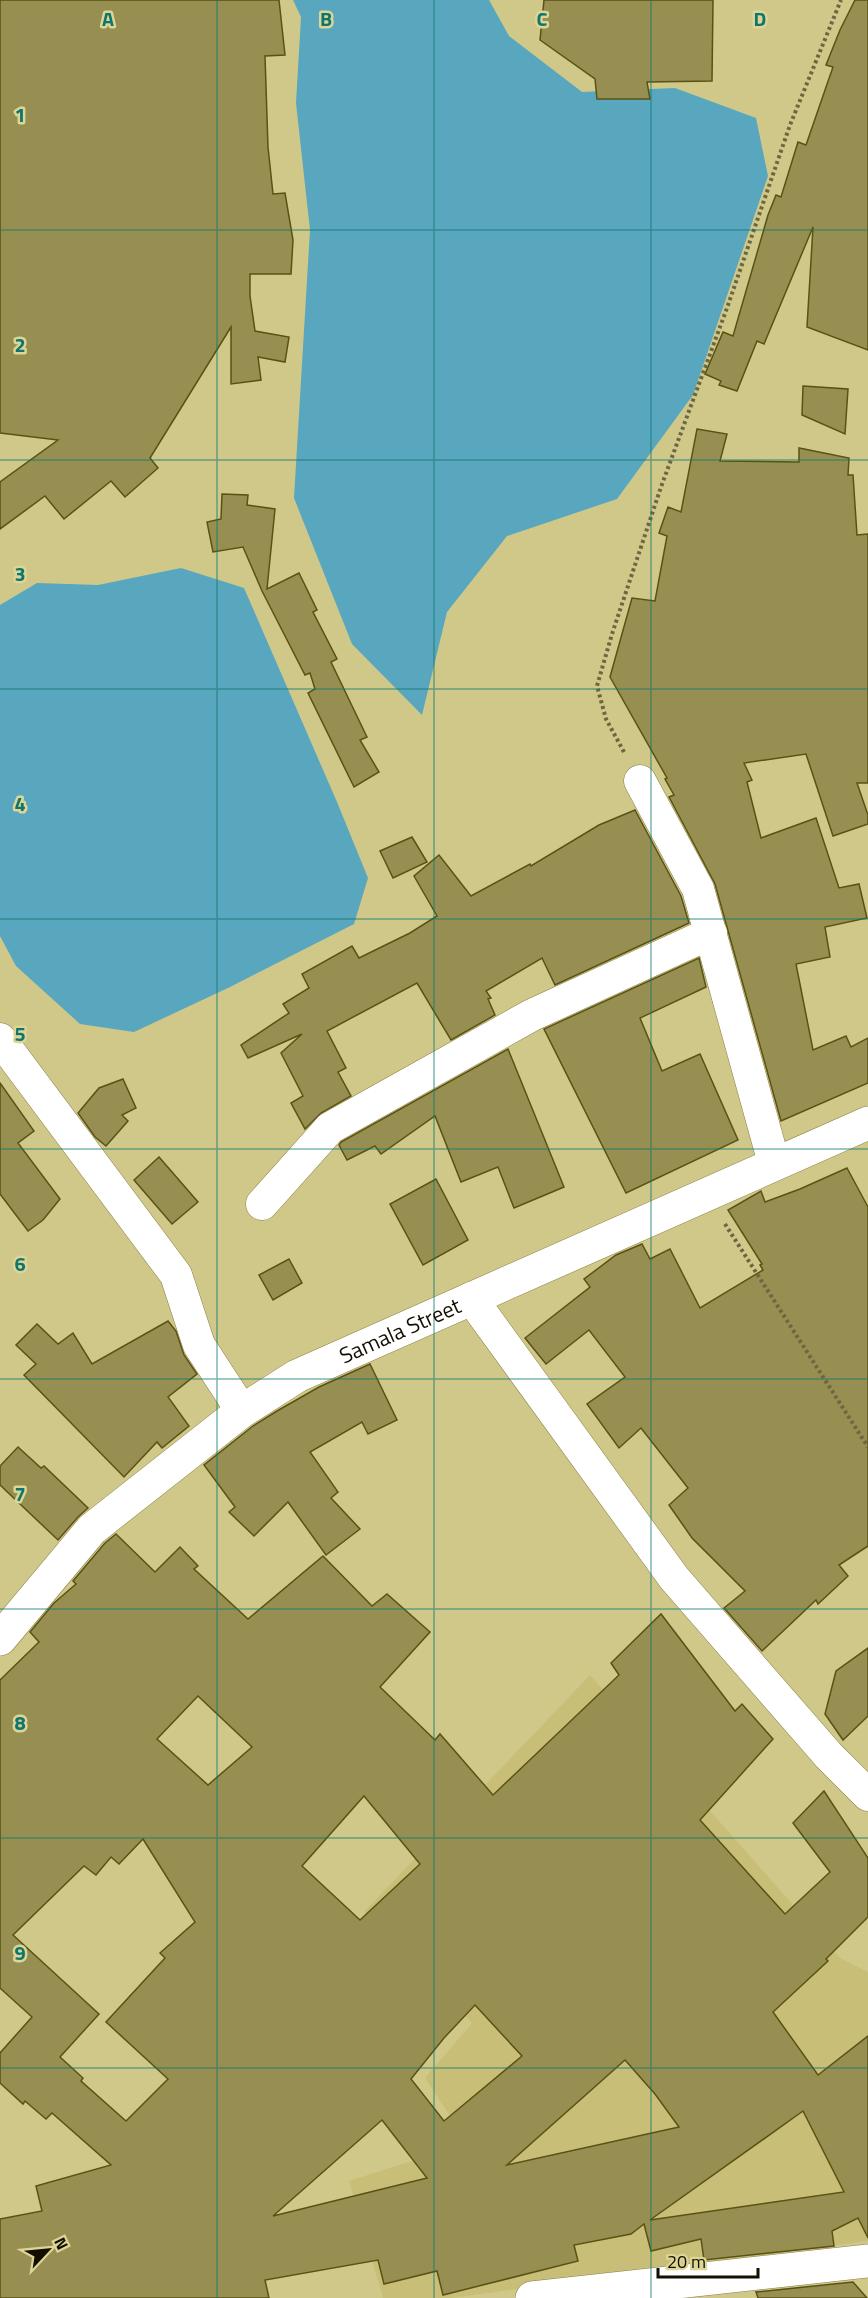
<svg xmlns="http://www.w3.org/2000/svg" width="868" height="2298" font-family="'Titillium Web',sans-serif">
<rect width="100%" height="100%" fill="#d0c889"/>
<path fill="#c8be78" d="M590,1675L840,1958L868,1972V2241L451,2298H383L349,2181L468,2143L425,2078L472,2023L364,1912Z"/>
<g fill="#59a6bf">
<path d="M293,0H489L509,36L582,92L675,88L756,118L768,176L693,395L617,499L507,536L447,612L422,715L352,644L294,498L310,230L296,103L301,17Z"/>
<path d="M181,568L244,588L337,802L368,878L354,924L230,987L134,1032L80,1024L16,966L0,936V605L37,583L98,585Z"/>
</g>
<g fill="#978f52" stroke="#5a5212" stroke-width="1.5" fill-rule="evenodd">
<path d="M0,0H279L285,55L265,56L268,147L273,194L285,193L293,240L291,274H250V296L255,331L289,337L285,362L258,357L261,380L231,384V327L150,458L158,468L125,497L111,481L64,519L45,496L0,529V482L58,440L0,433Z"/>
<path d="M544,0H713L712,81L647,82L650,99H597L595,79L540,40Z"/>
<path d="M855,0H868V350L807,327L813,227L764,344L757,341L737,391L719,385L721,381L705,374L723,332L733,336L768,215L776,195L781,197L798,142L806,145L833,67L826,65L840,30Z"/>
<path d="M803,386L848,389L845,434L802,415Z"/>
<path d="M697,429L727,434L720,461L799,462V448L849,458L848,475H853L857,535L868,534V783H857L868,815V824L833,836L806,754L744,763L752,780L747,782L761,838L816,818L839,888L859,884L867,918L825,927L830,957L796,964L813,1050L846,1036L851,1047L868,1038V1083L781,1121L715,884L669,797L674,795L665,779L667,778L610,677L632,598L655,601L667,536L659,533L668,507L681,512Z"/>
<path d="M222,494L248,495L247,505L275,509L267,589L299,573L317,610L313,612L337,659L331,662L367,737L360,740L379,772L354,787L308,693L315,689L310,673L305,675L262,591L243,547L213,552L207,522L221,519Z"/>
<path d="M635,810L681,896L689,923L555,985L542,958L486,991L491,998L488,999L495,1015L451,1040L417,983L327,1031L346,1068L338,1072L351,1096L321,1113L305,1129L291,1103L303,1096L281,1053L302,1034L248,1058L241,1045L289,1013L283,1004L309,988L302,974L352,946L359,958L410,933L437,916L414,876L439,855L471,896L530,864L531,866L599,825Z"/>
<path d="M412,837L427,862L393,878L380,851Z"/>
<path d="M699,958L706,987L640,1018L662,1071L700,1054L738,1140L626,1193L544,1029Z"/>
<path d="M508,1049L564,1187L514,1208L498,1167L461,1182L435,1116L381,1154L375,1146L347,1160L339,1145L341,1142Z"/>
<path d="M123,1079L136,1108L122,1115L128,1121L106,1146L95,1137L78,1113L99,1088Z"/>
<path d="M0,1083L34,1131L18,1143L60,1199L43,1220L28,1231L0,1194Z"/>
<path d="M159,1157L198,1202L172,1224L134,1180Z"/>
<path d="M847,1168L868,1207V1546L839,1565L848,1576L818,1604L816,1600L762,1651L724,1608L745,1591L692,1538L669,1505L688,1488L641,1428L619,1448L587,1404L625,1377L589,1330L546,1364L525,1338L590,1287L584,1279L616,1255L642,1244L650,1259L670,1249L700,1308L763,1270L760,1265L762,1264L728,1210L761,1191L765,1202L800,1189Z"/>
<path d="M436,1179L468,1240L423,1265L390,1204Z"/>
<path d="M289,1259L302,1283L273,1300L259,1275Z"/>
<path d="M168,1321L176,1331L184,1355L197,1374L168,1397L189,1426L162,1448L157,1442L124,1477L24,1375L36,1364L16,1345L37,1324L58,1344L73,1333L92,1364Z"/>
<path d="M370,1364L397,1420L368,1434L362,1422L310,1452L338,1492L331,1498L360,1529L326,1555L288,1502L254,1536L229,1512L235,1507L204,1465L253,1426L277,1411L319,1387Z"/>
<path d="M18,1447L41,1468L44,1466L88,1508L78,1517L58,1540L0,1485V1466Z"/>
<path d="M116,1534L155,1572L180,1547L198,1566L194,1569L248,1619L323,1556L372,1606L387,1594L430,1632L380,1687L435,1740L440,1734L493,1795L619,1675L611,1663L661,1614L735,1711L742,1704L773,1739L700,1820L785,1914L830,1872L793,1823L824,1791L868,1858V1917L826,1959L828,1961L773,2012L818,2075L868,2036V2238L858,2218L832,2231L834,2246L704,2260L701,2239L651,2251L644,2224L631,2234L574,2245L578,2261L443,2295L437,2271L384,2284L378,2260L265,2280L269,2298H0V2219L42,2211L36,2186L111,2165L52,2113L46,2119L25,2101L23,2104L0,2083V2053L32,2017L0,1988V1680L39,1642L30,1632L54,1603L76,1584L73,1581L105,1543ZM198,1696L252,1747L208,1785L157,1739ZM364,1796L420,1864L360,1920L302,1866ZM143,1839L195,1922L160,1953L165,1958L106,2022L168,2079L126,2121L81,2081L83,2078L60,2057L99,2014L13,1935L84,1866L96,1875L111,1857L119,1864ZM475,2005L522,2056L444,2121L411,2079L444,2038ZM625,2060L655,2094L679,2127L507,2165ZM803,2111L844,2192L650,2220ZM382,2120L427,2178L273,2216Z"/>
<path d="M868,1648V1716L843,1740L825,1714L836,1671Z"/>
<path d="M853,2282L867,2298H758L756,2292Z"/>
</g>
<g fill="none" stroke-linecap="round" stroke-linejoin="round">
<defs>
<g id="street">
<path d="M640,781L698,889L774,1163"/>
<path d="M0,1039L176,1275L199,1345L242,1411"/>
<path d="M262,1204L330,1128L532,1015L711,933"/>
<path d="M471,1298L674,1578L829,1756L868,1795"/>
</g>
<g id="secondary">
<path id="s1" d="M0,1639L92,1529L242,1411L297,1376L868,1123"/>
<path d="M532,2298L868,2261"/>
</g>
</defs>
<use href="#street" stroke="#898145" stroke-width="33"/>
<use href="#secondary" stroke="#898145" stroke-width="34"/>
<g stroke="#6c6641" stroke-width="4" stroke-dasharray="3 3" stroke-linecap="butt">
<path d="M624,752L606,719L597,686L612,634L661,487L727,308L790,125L841,0"/>
<path d="M725,1224L868,1447"/>
</g>
<use href="#street" stroke="#fff" stroke-width="32"/>
<use href="#secondary" stroke="#fff" stroke-width="33"/>
</g>
<path fill="none" stroke="#0f766e" stroke-width="1.5" stroke-opacity="0.55" d="M217,0V2298M434,0V2298M651,0V2298M0,230H868M0,460H868M0,689H868M0,919H868M0,1149H868M0,1379H868M0,1609H868M0,1838H868M0,2068H868"/>
<g text-anchor="middle" dominant-baseline="central" stroke-width="5" stroke-linejoin="round" paint-order="stroke">
<g font-size="22" fill="#130f00" stroke="#ddd596">
<text stroke="none"><textPath href="#s1" startOffset="512">Samala Street</textPath></text>
</g>
</g>
<g font-size="20" text-anchor="middle" font-weight="bold" fill="#0f766e" stroke="#ddd596" stroke-width="5" stroke-linejoin="round" paint-order="stroke">
<text x="108" y="26">A</text>
<text x="326" y="26">B</text>
<text x="542" y="26">C</text>
<text x="760" y="26">D</text>
<text x="20" y="122">1</text>
<text x="20" y="352">2</text>
<text x="20" y="581">3</text>
<text x="20" y="811">4</text>
<text x="20" y="1041">5</text>
<text x="20" y="1271">6</text>
<text x="20" y="1501">7</text>
<text x="20" y="1730">8</text>
<text x="20" y="1960">9</text>
</g>
<g transform="translate(48 2250) rotate(64)" stroke="#ddd596" stroke-width="4.5" paint-order="stroke">
<path d="M0-4.5L10 22L0 15L-10 22Z" fill="#130f00"/>
<text y="-9" font-size="16" font-weight="bold" text-anchor="middle" fill="#130f00">N</text>
</g>
<path d="M658 2268v9h100v-9" fill="none" stroke="#130f00" stroke-width="3"/>
<text x="667" y="2268" font-size="18" fill="#130f00" stroke="#ddd596" stroke-width="4.5" paint-order="stroke">20 m</text>
</svg>
